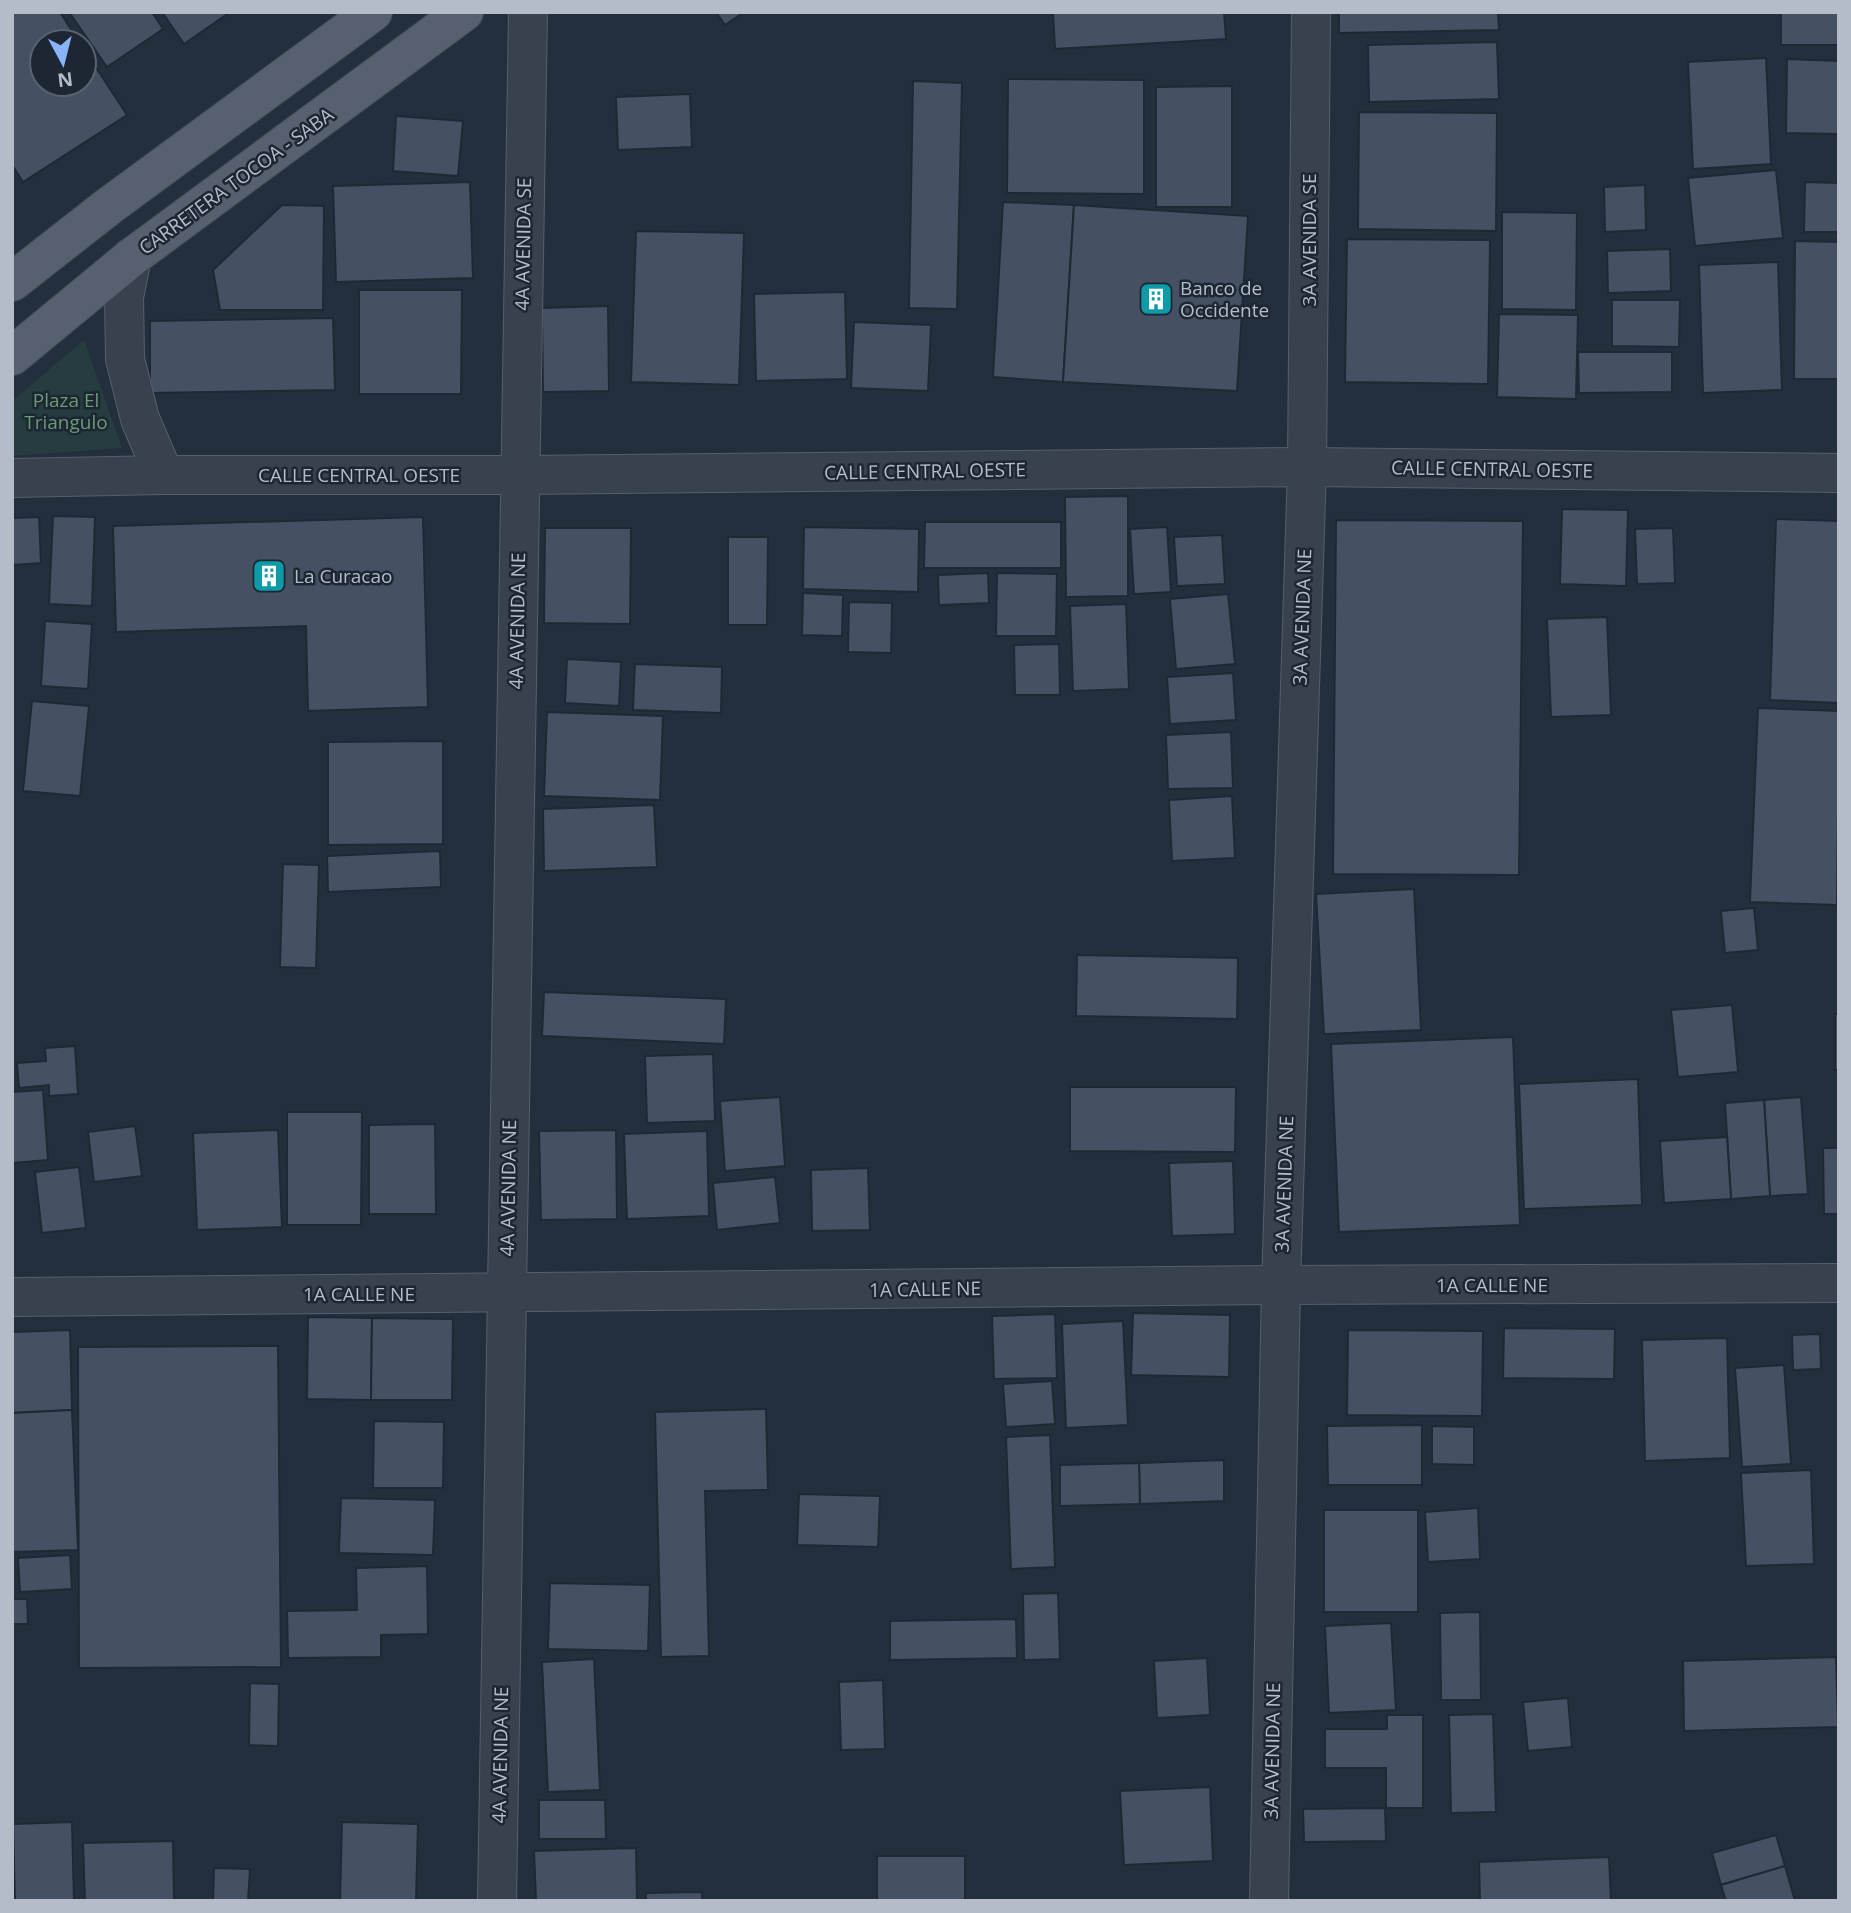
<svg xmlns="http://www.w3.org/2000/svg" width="1851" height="1913" font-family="'Open Sans',sans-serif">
<rect width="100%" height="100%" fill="#242f3e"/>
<path fill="#263c3f" d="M84,340L122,448L12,456V401Z"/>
<g fill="#455162" stroke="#1f2835" stroke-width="2">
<path d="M13,12H60L79,42H42V84H84V49L127,115L23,182L12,165Z"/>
<path d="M69,12H152L163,29L107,67Z"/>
<path d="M162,12H230L184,44Z"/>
<path d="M716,12H744L725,25Z"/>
<path d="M1053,12H1224L1226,39L1055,49Z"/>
<path d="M1339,12H1498L1499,30L1339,33Z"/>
<rect x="1781" y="12" width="58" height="33"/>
<path d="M1497,42L1499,99L1369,102L1368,45Z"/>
<path d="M1766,58L1771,164L1693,169L1688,62Z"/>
<path d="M1787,59L1839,61V134L1786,133Z"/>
<path d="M1008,79L1144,80V194L1007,193Z"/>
<path d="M913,81L962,83L957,309L909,308Z"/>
<path d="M1232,86V207H1156V87Z"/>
<path d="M690,94L692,147L618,150L616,97Z"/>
<path d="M1359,112L1497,113L1496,231L1358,229Z"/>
<path d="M396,116L463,121L458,176L393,171Z"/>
<path d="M1776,170L1783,238L1695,246L1688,178Z"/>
<path d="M470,182L473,278L336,282L333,186Z"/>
<path d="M1805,182L1839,183V232H1804Z"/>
<path d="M1645,185L1646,230L1605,232L1604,187Z"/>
<path d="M1003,202L1074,205L1063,382L993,377Z"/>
<path d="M282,205L324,206L323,310H220L213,270Z"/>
<path d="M1074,205L1248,216L1237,391L1063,382Z"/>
<path d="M1502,212L1577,213L1576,310L1502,309Z"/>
<path d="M636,231L744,233L739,385L631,382Z"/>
<path d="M1347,239L1490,240L1488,384L1345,382Z"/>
<path d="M1795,241L1839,242V379H1794Z"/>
<path d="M1670,249L1671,291L1608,293L1607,251Z"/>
<path d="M1778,262L1782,390L1703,393L1699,265Z"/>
<path d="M359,290H462L461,394H359Z"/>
<path d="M845,292L847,379L756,381L754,294Z"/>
<path d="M1612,300H1680L1679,347L1612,346Z"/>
<path d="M608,306L609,391L543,392L542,308Z"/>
<path d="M1499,314L1578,315L1576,399L1497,397Z"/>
<path d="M333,318L335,390L150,393V321Z"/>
<path d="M854,322L931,325L928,391L851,388Z"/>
<path d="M1578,352H1672V392L1579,393Z"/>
<path d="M1128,496V596L1066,597L1065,497Z"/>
<path d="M1562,509L1628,510L1626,586L1560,584Z"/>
<path d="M53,516L95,517L92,606L49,604Z"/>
<path d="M39,517L41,563L12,565V518Z"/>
<path d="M423,517L428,707L308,711L306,626L116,632L113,526Z"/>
<path d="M1776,519L1839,521V703L1770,700Z"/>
<path d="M1336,520L1523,521L1519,875L1333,874Z"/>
<path d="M925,522H1061V568H924Z"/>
<path d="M804,527L919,529L918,592L803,589Z"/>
<path d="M1167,527L1171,592L1134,594L1130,529Z"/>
<path d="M545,528H631L630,624L544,623Z"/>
<path d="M1673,528L1675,583L1637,584L1635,529Z"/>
<path d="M1222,535L1225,584L1177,586L1174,537Z"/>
<path d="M728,537H768L767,625H728Z"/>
<path d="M988,573L989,603L939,605L938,575Z"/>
<path d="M997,573L1057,574L1056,636H996Z"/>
<path d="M803,593L843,595L842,636L802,635Z"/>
<path d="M1228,594L1235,664L1176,669L1170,599Z"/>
<path d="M849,602L892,603L891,653L848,652Z"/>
<path d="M1126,604L1129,689L1073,691L1070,606Z"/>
<path d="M1607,617L1611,715L1551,717L1547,619Z"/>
<path d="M45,621L92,624L88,689L41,686Z"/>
<path d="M1059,644L1060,695H1015L1014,645Z"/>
<path d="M567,659L621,662L619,706L565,703Z"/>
<path d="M635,664L722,667L721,713L633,710Z"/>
<path d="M1233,673L1236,720L1170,724L1167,677Z"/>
<path d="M32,701L89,706L80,796L23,791Z"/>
<path d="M1758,708L1839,711L1837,905L1750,902Z"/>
<path d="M547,712L663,716L660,800L544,796Z"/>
<path d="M1231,732L1233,788L1168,789L1166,735Z"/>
<path d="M443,741V844L328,845V742Z"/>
<path d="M1232,796L1235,858L1172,861L1169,800Z"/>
<path d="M654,805L657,867L544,871L543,809Z"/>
<path d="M440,851L441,887L328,892L327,856Z"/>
<path d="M283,864L319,865L316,968L280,967Z"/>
<path d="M1414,889L1421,1030L1324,1034L1316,894Z"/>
<path d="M1754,908L1758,950L1725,953L1721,911Z"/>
<path d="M1077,955L1238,958L1237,1019L1076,1016Z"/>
<path d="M544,992L726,999L724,1044L542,1036Z"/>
<path d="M1732,1005L1738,1072L1678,1077L1671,1010Z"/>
<rect x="1835" y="1014" width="4" height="56"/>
<path d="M1513,1037L1520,1225L1339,1232L1331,1044Z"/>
<path d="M75,1046L78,1094L49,1096V1085L19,1088L17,1063L46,1061L45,1048Z"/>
<path d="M713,1054L715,1121L647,1123L645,1056Z"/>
<path d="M1638,1079L1642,1205L1524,1209L1519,1084Z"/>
<path d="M1070,1087H1236L1235,1152L1070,1151Z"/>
<path d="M43,1090L48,1160L12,1163V1092Z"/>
<path d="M780,1097L785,1166L725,1171L720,1101Z"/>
<path d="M1801,1097L1808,1194L1770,1196L1764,1100Z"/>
<path d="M1764,1100L1770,1196L1731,1199L1725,1103Z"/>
<path d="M287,1112H362L361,1225H287Z"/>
<path d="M435,1124L436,1214H369V1125Z"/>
<path d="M135,1126L142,1176L94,1182L88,1132Z"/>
<path d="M278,1130L282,1227L197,1230L193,1133Z"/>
<path d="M616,1130L617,1219L541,1220L539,1131Z"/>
<path d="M707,1131L709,1216L627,1219L624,1134Z"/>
<path d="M1727,1137L1731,1199L1664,1203L1660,1141Z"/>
<path d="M1823,1148H1839V1214H1824Z"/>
<path d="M1233,1161L1235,1234L1172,1236L1169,1163Z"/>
<path d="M79,1167L86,1228L42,1233L35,1172Z"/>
<path d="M868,1168L870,1230L812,1231L811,1170Z"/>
<path d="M775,1177L780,1223L717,1230L713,1183Z"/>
<path d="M1133,1313L1230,1315L1229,1377L1131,1375Z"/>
<path d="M1055,1314L1057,1378L994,1379L992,1316Z"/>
<path d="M308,1317L372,1318L371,1400L307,1399Z"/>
<path d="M372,1318L453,1319L452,1400H371Z"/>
<path d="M1123,1321L1128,1425L1066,1428L1062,1324Z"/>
<path d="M1504,1328L1615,1329L1614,1379L1503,1378Z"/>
<path d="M70,1330L72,1410L12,1413V1332Z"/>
<path d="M1348,1330L1483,1331L1482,1416L1347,1415Z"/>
<path d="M1820,1334L1821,1369L1793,1370L1792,1335Z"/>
<path d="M1727,1338L1730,1458L1645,1461L1642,1340Z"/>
<path d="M278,1346L281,1667L79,1668L78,1347Z"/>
<path d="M1784,1365L1791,1464L1742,1467L1735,1368Z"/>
<path d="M1052,1381L1055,1424L1006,1427L1003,1384Z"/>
<path d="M766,1409L768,1490L705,1491L709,1656L661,1657L655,1412Z"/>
<path d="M72,1410L78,1550L12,1552V1413Z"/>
<path d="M374,1421L444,1422L443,1488H373Z"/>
<path d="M1422,1425V1485H1328L1327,1426Z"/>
<path d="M1432,1426L1474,1427V1465L1432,1464Z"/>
<path d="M1050,1435L1055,1567L1011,1569L1006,1437Z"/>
<path d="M1224,1460V1501L1140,1504L1139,1463Z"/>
<path d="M1139,1463L1140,1504L1060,1506V1465Z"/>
<path d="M1811,1470L1814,1564L1746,1566L1741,1473Z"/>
<path d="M799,1494L880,1496L878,1547L797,1545Z"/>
<path d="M341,1498L435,1500L433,1555L339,1553Z"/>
<path d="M1478,1508L1480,1559L1428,1562L1425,1512Z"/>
<rect x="1324" y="1510" width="94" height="102"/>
<path d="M70,1555L72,1589L20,1592L18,1558Z"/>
<path d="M427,1566L428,1634L381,1635V1657L288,1658L287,1611L357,1610L356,1568Z"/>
<path d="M550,1583L650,1585L648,1651L548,1649Z"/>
<path d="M1058,1593L1060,1659L1024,1660L1023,1594Z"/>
<path d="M12,1599H27L28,1624H12Z"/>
<path d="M1480,1612L1481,1700H1441L1440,1613Z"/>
<path d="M1016,1619L1017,1658L890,1660V1621Z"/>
<path d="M1391,1623L1396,1710L1329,1713L1325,1626Z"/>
<path d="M1836,1657L1838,1727L1684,1731L1683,1661Z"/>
<path d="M1207,1658L1210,1715L1157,1718L1154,1661Z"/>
<path d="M594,1659L600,1790L548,1792L542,1662Z"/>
<path d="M883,1680L885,1749L841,1750L839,1682Z"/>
<path d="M250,1683L279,1684L278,1746L249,1745Z"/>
<path d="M1568,1698L1572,1747L1528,1751L1523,1702Z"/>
<path d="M1493,1714L1496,1812L1451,1813L1449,1715Z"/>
<path d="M1387,1715H1423V1808H1386V1768H1325V1729H1387Z"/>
<path d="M1210,1787L1213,1861L1124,1865L1120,1791Z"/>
<path d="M539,1800H605L606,1839H539Z"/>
<path d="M1385,1808L1386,1841L1304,1842L1303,1809Z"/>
<path d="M72,1822L74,1901H15L13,1824Z"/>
<path d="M342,1822L418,1824L416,1901H340Z"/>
<path d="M1776,1835L1785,1866L1721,1885L1712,1853Z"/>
<path d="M173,1841L174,1901H85L83,1843Z"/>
<path d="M636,1848L637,1901H536L534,1851Z"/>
<rect x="877" y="1856" width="88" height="45"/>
<path d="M1609,1857L1611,1901H1480L1479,1862Z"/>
<path d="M1785,1866L1795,1901H1726L1721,1885Z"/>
<path d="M214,1868L250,1869L248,1901H213Z"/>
<path d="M702,1892V1901H646V1893Z"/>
</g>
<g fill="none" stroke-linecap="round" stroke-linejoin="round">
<defs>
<g id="minor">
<path d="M132,257L124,297L125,359L140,419L164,475"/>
<path d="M12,478L164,475H519L1307,467L1839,473"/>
<path d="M12,1297L1281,1285L1839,1283"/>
<path d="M497,1901L528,12"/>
<path d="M1269,1901L1281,1285L1307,467L1311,12"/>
</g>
<g id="major">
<path d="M12,282L109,206L373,12"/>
<path d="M12,356L132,257L464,12"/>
</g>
</defs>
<use href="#minor" stroke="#565f6c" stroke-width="40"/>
<use href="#major" stroke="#414a57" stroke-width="40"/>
<use href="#minor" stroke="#38414e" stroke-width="38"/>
<use href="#major" stroke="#56606e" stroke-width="38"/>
</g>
<defs>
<symbol id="building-square" viewBox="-11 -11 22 22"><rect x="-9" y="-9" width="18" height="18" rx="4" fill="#0f9aa8" stroke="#1d2633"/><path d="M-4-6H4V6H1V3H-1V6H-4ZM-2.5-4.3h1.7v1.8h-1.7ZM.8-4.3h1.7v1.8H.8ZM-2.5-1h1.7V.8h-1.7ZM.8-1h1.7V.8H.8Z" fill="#fff"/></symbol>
</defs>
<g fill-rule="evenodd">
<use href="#building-square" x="1137" y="280" width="38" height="38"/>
<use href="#building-square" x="250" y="557" width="38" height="38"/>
</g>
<g text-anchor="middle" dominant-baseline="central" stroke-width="5" stroke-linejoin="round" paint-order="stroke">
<g font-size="19" fill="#b4bcc9" stroke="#1d2633">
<text transform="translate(236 181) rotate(-36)">CARRETERA TOCOA - SABA</text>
<text transform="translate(1309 240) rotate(-90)">3A AVENIDA SE</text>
<text transform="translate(523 244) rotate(-89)">4A AVENIDA SE</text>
<text transform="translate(1492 469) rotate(1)">CALLE CENTRAL OESTE</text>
<text transform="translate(925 471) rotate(-1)">CALLE CENTRAL OESTE</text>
<text x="359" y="475">CALLE CENTRAL OESTE</text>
<text transform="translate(1302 617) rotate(-88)">3A AVENIDA NE</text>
<text transform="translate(517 621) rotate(-89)">4A AVENIDA NE</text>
<text transform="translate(1284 1184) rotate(-88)">3A AVENIDA NE</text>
<text transform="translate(508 1188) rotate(-89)">4A AVENIDA NE</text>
<text x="1492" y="1285">1A CALLE NE</text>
<text transform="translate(925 1289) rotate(-1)">1A CALLE NE</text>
<text x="359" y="1294">1A CALLE NE</text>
<text transform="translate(1272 1751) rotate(-89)">3A AVENIDA NE</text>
<text transform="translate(500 1755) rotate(-89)">4A AVENIDA NE</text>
</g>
<g font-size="19" fill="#b4bcc9" stroke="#1d2633" text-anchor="start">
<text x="1180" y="288">Banco de<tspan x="1180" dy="22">Occidente</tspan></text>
<text x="294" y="576">La Curacao</text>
</g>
<g font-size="19" fill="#6b9a76" stroke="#1d2633">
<text x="66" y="400">Plaza El<tspan x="66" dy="22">Triangulo</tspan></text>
</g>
</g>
<rect width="1851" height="1913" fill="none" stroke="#b4bcc9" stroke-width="28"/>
<g transform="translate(63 63) rotate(173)"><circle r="33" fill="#1d2633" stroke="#59626f" stroke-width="2"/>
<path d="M0-5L12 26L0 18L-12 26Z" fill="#8ab4f8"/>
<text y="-10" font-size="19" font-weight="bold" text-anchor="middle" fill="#b4bcc9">N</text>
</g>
</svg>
